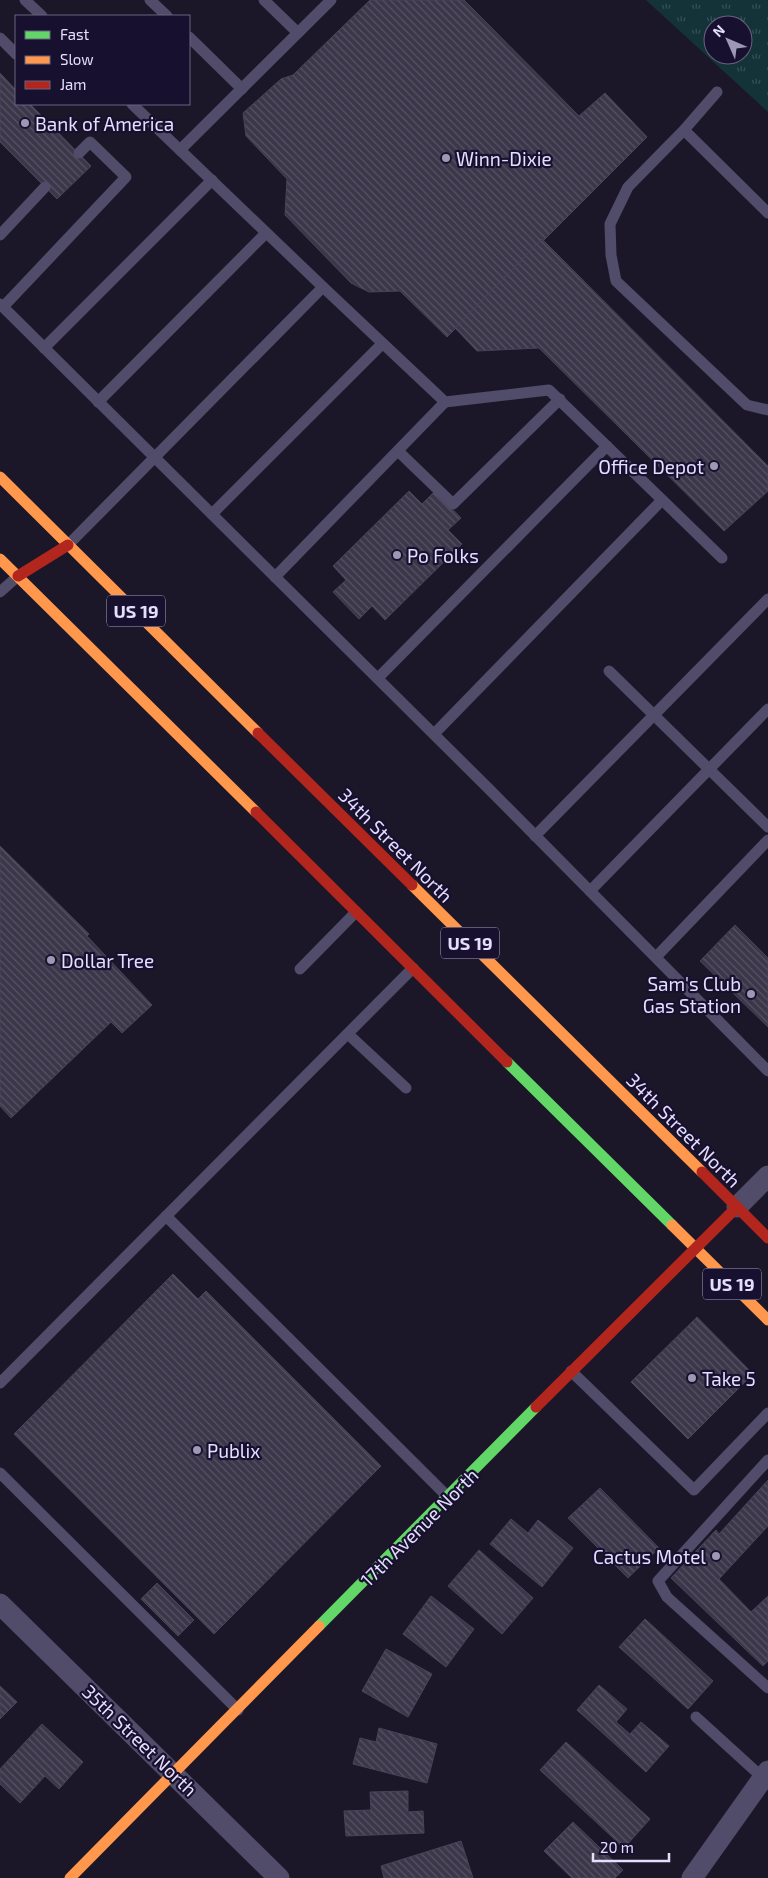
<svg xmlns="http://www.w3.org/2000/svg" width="768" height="1878" font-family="'Exo 2',sans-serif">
<defs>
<pattern id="grass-tufts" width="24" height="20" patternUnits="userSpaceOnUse" patternTransform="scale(1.25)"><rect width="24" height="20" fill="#133338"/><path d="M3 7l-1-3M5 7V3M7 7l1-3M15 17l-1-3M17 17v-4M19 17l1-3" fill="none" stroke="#355056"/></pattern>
<pattern id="building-back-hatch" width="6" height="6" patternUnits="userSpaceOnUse" patternTransform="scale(1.25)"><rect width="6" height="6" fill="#3b3649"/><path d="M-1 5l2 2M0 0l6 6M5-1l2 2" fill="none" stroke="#575364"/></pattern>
</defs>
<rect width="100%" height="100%" fill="#1c1728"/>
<path fill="url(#grass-tufts)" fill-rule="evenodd" d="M646,0H768V112ZM713,25H743V55H713Z"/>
<g fill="url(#building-back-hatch)" stroke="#49425b">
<path d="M370,0H464L579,116L605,93L647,137L447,337L400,291L369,292L351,283L285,215L287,179L246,136L243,113L281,79L293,75Z"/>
<path d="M0,73L16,90V104H30L91,166L57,199L0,142Z"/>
<path d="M542,239L768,466V491L724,531L539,348L477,351L455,328Z"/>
<path d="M409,491L422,504L435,491L461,518L448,530L462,544L385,620L372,606L359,619L333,592L346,580L333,566Z"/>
<path d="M0,846L89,934L87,936L152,1005L122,1033L111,1022L11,1118L0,1106Z"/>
<path d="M735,925L768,958V1027L700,961Z"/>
<path d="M173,1274L198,1299L206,1291L381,1466L214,1634L14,1434Z"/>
<path d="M697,1317L753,1374L688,1439L631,1382Z"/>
<path d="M768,1480V1526L719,1579L751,1612L768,1596V1661L763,1666L671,1578L716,1530L719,1534Z"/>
<path d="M600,1488L659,1548L628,1578L568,1518Z"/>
<path d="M511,1519L528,1533L538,1520L573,1548L542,1587L490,1544Z"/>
<path d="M479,1550L533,1598L502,1634L448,1586Z"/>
<path d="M157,1583L194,1620L178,1636L141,1599Z"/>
<path d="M431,1596L474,1629L446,1667L403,1634Z"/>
<path d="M645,1619L713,1681L688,1709L619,1647Z"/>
<path d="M386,1649L432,1674L408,1717L362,1691Z"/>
<path d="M599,1685L627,1709L616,1722L630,1734L641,1722L669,1746L646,1772L577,1710Z"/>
<path d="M0,1686L17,1702L0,1719Z"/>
<path d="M42,1724L83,1762L59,1789L45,1776L20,1803L0,1784V1769Z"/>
<path d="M379,1728L437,1744L427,1783L353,1764L360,1738L376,1742Z"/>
<path d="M566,1742L650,1819L624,1848L540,1770Z"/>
<path d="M408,1791V1812L423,1811L424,1833L346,1836L344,1811L371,1810L370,1792Z"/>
<path d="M573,1822L623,1870L615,1878H572L544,1851Z"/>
<path d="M461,1841L473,1878H384L381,1866Z"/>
</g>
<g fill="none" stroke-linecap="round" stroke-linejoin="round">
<g stroke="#504c69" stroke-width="11">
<path d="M25,0L42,16"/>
<path d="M150,0L167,16"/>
<path d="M264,0L298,33"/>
<path d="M189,37L242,89"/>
<path d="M0,38L16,54"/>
<path d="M717,92L684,130L628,187L610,224L611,255L616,281L747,405L768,410"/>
<path d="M132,104L323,287"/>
<path d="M684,130L768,213"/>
<path d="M180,150L331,0"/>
<path d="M0,235L45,187"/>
<path d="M0,304L490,790L768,1071"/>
<path d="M3,307L126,177L90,142L79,153"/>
<path d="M44,348L212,180"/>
<path d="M98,402L266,233"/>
<path d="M398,451L453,504L560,399"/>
<path d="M212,514L382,344"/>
<path d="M68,545L323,287L445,402L549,390L722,558"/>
<path d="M275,577L445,402"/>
<path d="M0,592L18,576"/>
<path d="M609,671L768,827"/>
<path d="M378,678L607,446"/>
<path d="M434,734L662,500"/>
<path d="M535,836L768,599"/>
<path d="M590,891L768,709"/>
<path d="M656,957L768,840"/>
<path d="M300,969L356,912"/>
<path d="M348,1034L406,1088"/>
<path d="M166,1216L448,1497"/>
<path d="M571,1371L694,1490L768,1413"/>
<path d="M0,1383L413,968"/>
<path d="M768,1460L658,1581L667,1597L768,1688"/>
<path d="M0,1473L238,1710"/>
<path d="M696,1717L763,1778"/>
</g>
<g stroke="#504c69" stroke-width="21">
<path d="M737,1207L768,1176"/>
<path d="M0,1604L279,1878"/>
<path d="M692,1878L768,1771"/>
</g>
<g stroke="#63d668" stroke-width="11">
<path d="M507,1062L672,1225"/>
<path d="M319,1626L536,1407"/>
</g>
<g stroke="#ff974d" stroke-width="11">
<path d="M0,477L258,733"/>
<path d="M0,559L256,812"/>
<path d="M412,885L702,1172"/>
<path d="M672,1225L768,1320"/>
<path d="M70,1878L319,1626"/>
</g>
<g stroke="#b3261e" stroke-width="11">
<path d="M18,576L68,545"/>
<path d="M258,733L412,885"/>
<path d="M256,812L507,1062"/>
<path d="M702,1172L768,1238"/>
<path d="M536,1407L737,1207"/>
</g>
</g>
<g fill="#9f98b4" stroke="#18102f" stroke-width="2">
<circle cx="25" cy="123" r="5"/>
<circle cx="446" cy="158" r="5"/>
<circle cx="714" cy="466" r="5"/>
<circle cx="397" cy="555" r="5"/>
<circle cx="51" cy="960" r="5"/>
<circle cx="751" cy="994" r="5"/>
<circle cx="692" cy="1378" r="5"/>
<circle cx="197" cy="1450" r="5"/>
<circle cx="716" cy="1556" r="5"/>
</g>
<g text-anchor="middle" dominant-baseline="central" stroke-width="4.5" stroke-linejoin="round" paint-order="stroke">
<g fill="#18102f" stroke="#a8a0c1" stroke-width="1">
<rect x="107" y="595.5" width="58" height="31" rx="4"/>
<rect x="441" y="927.5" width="58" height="31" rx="4"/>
<rect x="703" y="1268.5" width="58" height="31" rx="4"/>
</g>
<g font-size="18" font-weight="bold" fill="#e5deff">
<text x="136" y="611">US 19</text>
<text x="470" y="943">US 19</text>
<text x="732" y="1284">US 19</text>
</g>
<g font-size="19" fill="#e5deff" stroke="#18102f" text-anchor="start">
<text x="35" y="123">Bank of America</text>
<text x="456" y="158">Winn-Dixie</text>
<text x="704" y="466" text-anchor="end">Office Depot</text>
<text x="407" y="555">Po Folks</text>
<text x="61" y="960">Dollar Tree</text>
<text x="741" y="983" text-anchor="end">Sam's Club<tspan x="741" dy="22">Gas Station</tspan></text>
<text x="702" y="1378">Take 5</text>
<text x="207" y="1450">Publix</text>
<text x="706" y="1556" text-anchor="end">Cactus Motel</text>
</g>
<g font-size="19" fill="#e5deff" stroke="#18102f">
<text transform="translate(396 845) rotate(45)">34th Street North</text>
<text transform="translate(684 1130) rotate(45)">34th Street North</text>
<text transform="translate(419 1527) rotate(-45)">17th Avenue North</text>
<text transform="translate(140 1740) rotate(44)">35th Street North</text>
</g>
</g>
<rect x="15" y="15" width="175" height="90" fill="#18102f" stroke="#6a6282"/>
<rect x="25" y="31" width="25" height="8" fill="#63d668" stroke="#6a6282"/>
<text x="60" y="40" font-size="15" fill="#e5deff">Fast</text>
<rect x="25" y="56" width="25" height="8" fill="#ff974d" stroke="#6a6282"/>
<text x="60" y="65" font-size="15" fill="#e5deff">Slow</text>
<rect x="25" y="81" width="25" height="8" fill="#b3261e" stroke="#6a6282"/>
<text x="60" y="90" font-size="15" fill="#e5deff">Jam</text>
<g transform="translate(728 40) rotate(315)"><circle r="24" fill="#18102f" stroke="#6a6282"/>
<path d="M0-4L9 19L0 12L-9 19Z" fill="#9f98b4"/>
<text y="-8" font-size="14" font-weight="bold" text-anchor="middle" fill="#e5deff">N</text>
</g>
<path d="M593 1853v8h76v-8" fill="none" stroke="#e5deff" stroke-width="2.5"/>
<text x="600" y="1853" font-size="15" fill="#e5deff" stroke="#18102f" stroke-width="4" paint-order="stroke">20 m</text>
</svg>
